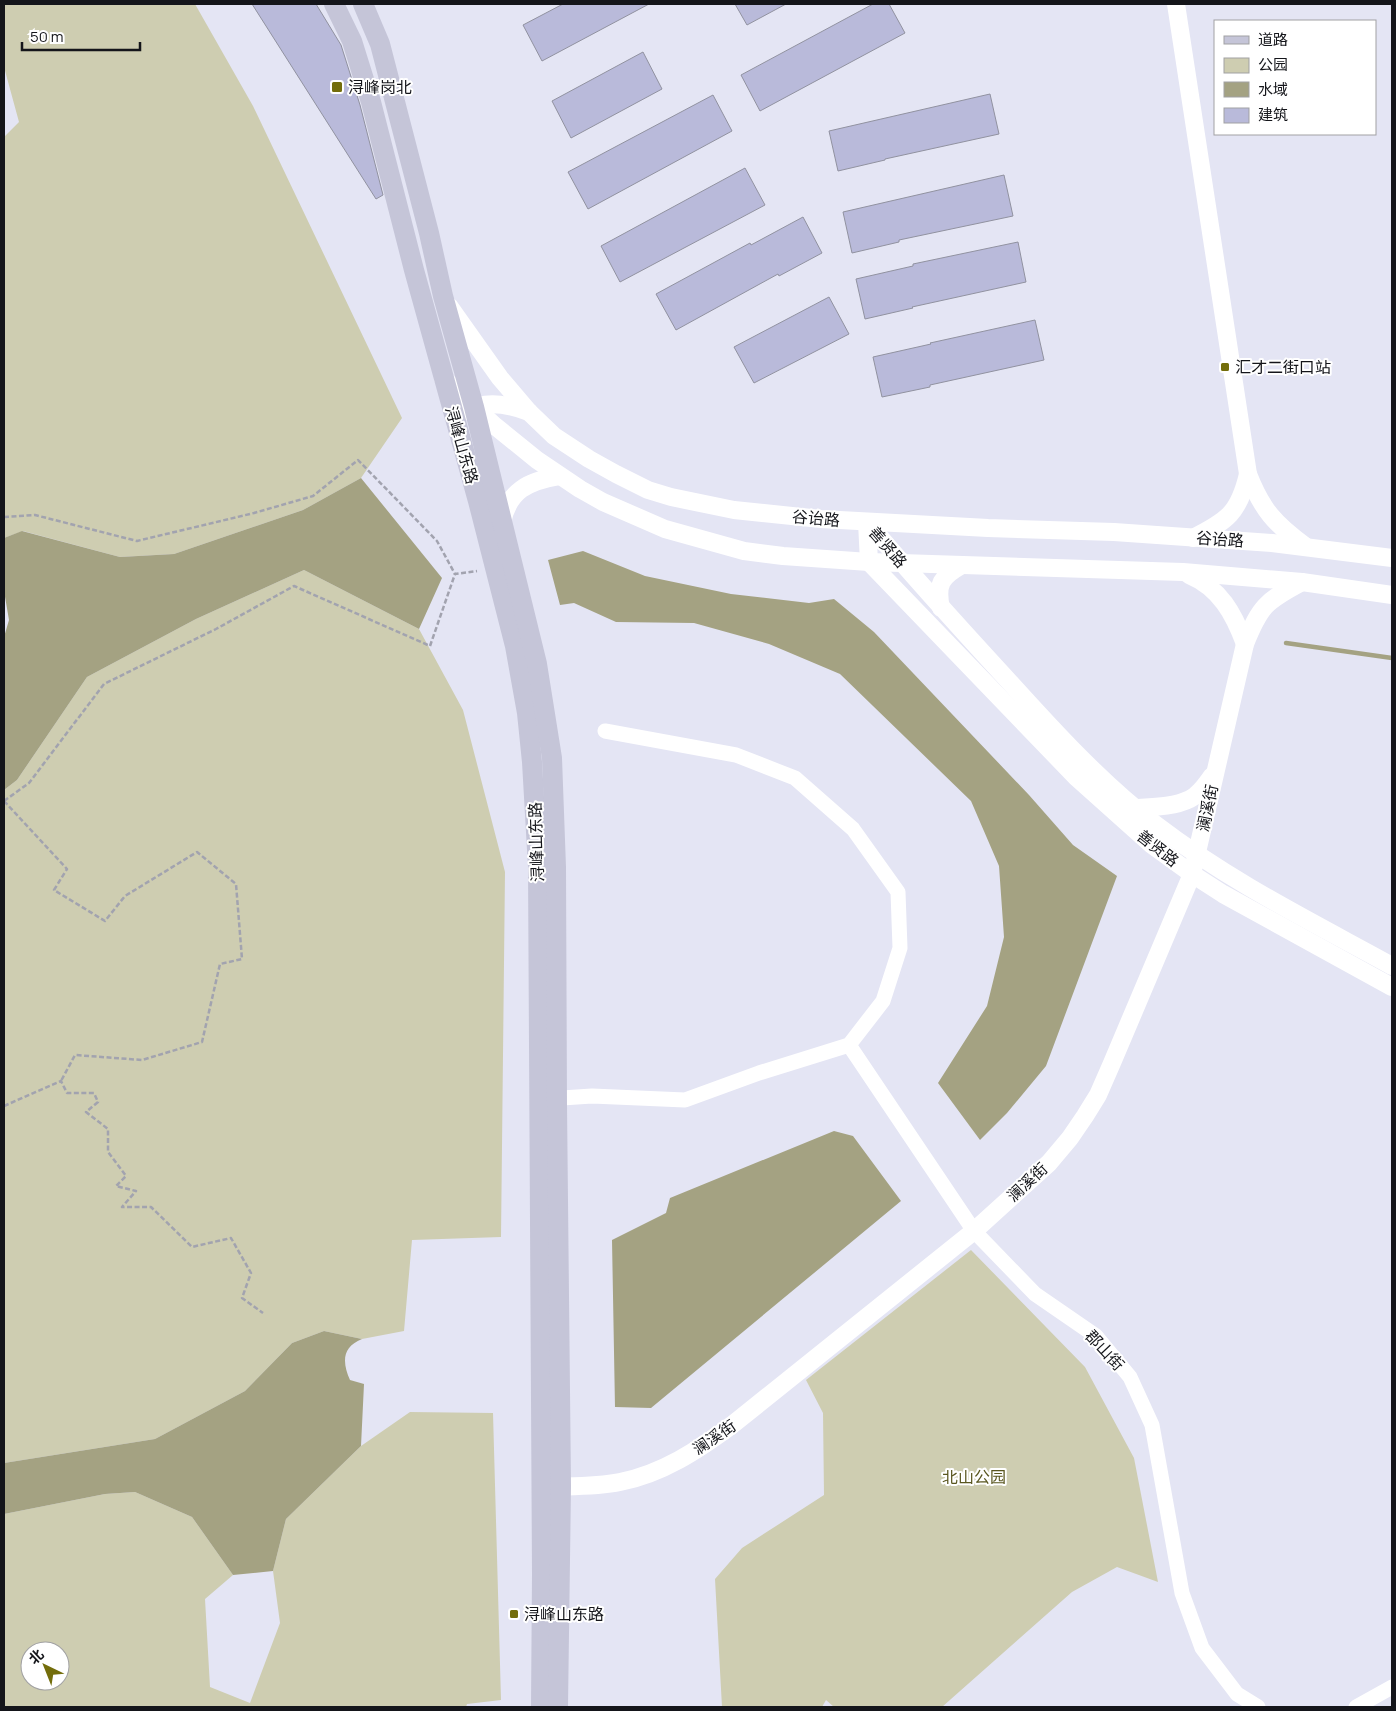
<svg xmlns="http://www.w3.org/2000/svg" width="1396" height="1711" font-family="Manrope,'Noto Sans SC',sans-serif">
<rect width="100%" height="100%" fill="#e4e5f4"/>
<g fill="#cecdb1" fill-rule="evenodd">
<path d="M4,4H195L253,106L402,418L361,478L303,510L174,554L120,557L23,531L4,538V137L19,122L4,67Z"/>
<path d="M304,570L419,629L463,710L505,872L501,1237L412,1240L404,1331L362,1339L324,1331L292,1343L245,1391L155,1439L4,1463V790L17,780L87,677L196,619Z"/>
<path d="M971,1250L1085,1367L1134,1458L1158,1582L1117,1567L1072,1592L942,1707H834L826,1700L822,1707H722L715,1579L742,1548L824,1495L823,1413L806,1380Z"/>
<path d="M410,1412L493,1413L501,1700L467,1704L466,1707H4V1514L105,1494L135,1492L192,1517L233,1575L205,1599L210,1687L250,1703L280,1623L273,1571L286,1519L361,1446ZM30,1651H60V1681H30Z"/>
</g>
<g fill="#a4a282">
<path d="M361,478L442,578L419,629L304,570L196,619L87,677L17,780L4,790V637L9,620L4,591V538L22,531L120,557L174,554L303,510Z"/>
<path d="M583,551L645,576L731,594L809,603L834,599L874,632L1029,795L1073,845L1117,876L1046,1066L1007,1113L980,1140L938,1083L987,1006L1004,937L999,866L971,801L840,674L769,644L694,623L616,622L574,603L560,605L548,560Z"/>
<path d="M834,1131L853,1136L901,1201L651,1408L615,1407L612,1240L666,1213L670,1198Z"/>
<path d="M324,1331L362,1339C342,1347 342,1362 350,1380L364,1384L361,1446L286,1519L273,1571L233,1575L192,1517L135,1492L105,1494L4,1514V1463L155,1439L245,1391L292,1343Z"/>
</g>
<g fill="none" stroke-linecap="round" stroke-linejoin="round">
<path stroke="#a4a282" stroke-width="4.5" d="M1286,643L1392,658"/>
</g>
<g fill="#b9bada" stroke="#9192a0">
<path d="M252,4H316L341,45L360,105L383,195L376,199Z"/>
<path d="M563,4H649L542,61L523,25Z"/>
<path d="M735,4H786L747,25Z"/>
<path d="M873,4H889L905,33L760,111L741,75Z"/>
<path d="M643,52L662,89L571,138L552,101Z"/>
<path d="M990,94L999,134L885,159V160L838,171L829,131Z"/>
<path d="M713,95L732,131L588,209L568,172Z"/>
<path d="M745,168L765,205L620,282L601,246Z"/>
<path d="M1004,175L1013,216L899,240V242L852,253L843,212Z"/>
<path d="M803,217L822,253L779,276L778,274L676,330L656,294L750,243L751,245Z"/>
<path d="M1018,242L1026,282L912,307L913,308L865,319L856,279L913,266V264Z"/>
<path d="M829,297L849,334L754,383L734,347Z"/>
<path d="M1035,320L1044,360L930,385V387L882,397L873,357L931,344L930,343Z"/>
</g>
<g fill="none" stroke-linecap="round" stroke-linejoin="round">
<g stroke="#a2a3af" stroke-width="2.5" stroke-dasharray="5 2.5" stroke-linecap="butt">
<path d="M4,517L35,515L137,541L254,513L313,496L358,460L437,541L455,574L477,571"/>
<path d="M4,801L67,869L54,890L105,921L125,896L197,852L236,884L242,959L220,964L202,1042L142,1060L75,1055L61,1081"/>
<path d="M4,801L29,783L104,684L216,629L294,586L430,646L455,574"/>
<path d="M4,1106L61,1081L67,1093H94L98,1102L86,1112L108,1129V1152L126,1176L116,1186L136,1191L122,1207H151L192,1247L231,1238L251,1273L242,1298L263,1313"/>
</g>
<g stroke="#fff" stroke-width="15">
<path d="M849,1045L974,1231L1035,1294L1096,1336L1130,1377L1152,1425L1182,1593L1202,1648L1237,1694L1258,1707"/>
<path d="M547,1099L592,1096L685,1100L759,1073L849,1045L883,1001L900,948L898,892L853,829L795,778L736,755L605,731"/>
<path d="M1356,1707L1392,1687"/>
</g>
<g stroke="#fff" stroke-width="18">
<path d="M1176,4L1248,474C1262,510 1275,524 1305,546"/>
<path d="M449,306L500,378L529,412L554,436L589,459L616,474L648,490L671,497L734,510L821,519L988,528L1114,532L1272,543L1392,558"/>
<path d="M443,378L495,426L537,460L580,489L603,502L665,529L744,551L783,556L869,562L1183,572L1302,582L1392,595"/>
<path d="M468,411C486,399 510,405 529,412"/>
<path d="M867,522L869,562L1076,777L1152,845L1192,874L1223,894L1392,987"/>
<path d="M867,522C912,575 958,626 1005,677C1052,729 1100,782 1156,825C1229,881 1312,922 1392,966"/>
<path d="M502,523C508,491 528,481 559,476"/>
<path d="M1193,538C1227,521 1239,513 1248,474"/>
<path d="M1189,575C1220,588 1234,614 1245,644"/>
<path d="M941,608C936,584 941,577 962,565"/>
<path d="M1135,808C1153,807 1174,807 1190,799C1200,794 1206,784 1212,776"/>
<path d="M547,1487C571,1486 596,1487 620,1482C662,1474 698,1450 732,1425L974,1231L1049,1163L1070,1138L1085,1116L1098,1095L1112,1063L1192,874L1245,644C1260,606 1266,601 1302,582"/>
</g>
<g stroke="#c5c5d8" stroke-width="20">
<path d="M334,4L352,41L371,102L414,270L478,501L515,646L527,713L532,762L538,867L542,1574L541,1707"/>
<path d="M363,4L380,44L429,233L443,296L474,407L537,664L552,758L556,867L557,1105L561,1486L558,1707"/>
</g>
</g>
<g fill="#736d0b" stroke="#fff" stroke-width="2">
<rect x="331" y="81" width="12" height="12" rx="2.5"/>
<rect x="1220" y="362" width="10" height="10" rx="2.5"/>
<rect x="509" y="1609" width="10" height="10" rx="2.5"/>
</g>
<g text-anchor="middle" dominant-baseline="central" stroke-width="4" stroke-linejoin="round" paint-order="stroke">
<g font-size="16" fill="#14151a" stroke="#fff" text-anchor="start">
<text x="348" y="87">浔峰岗北</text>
<text x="1235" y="367">汇才二街口站</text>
<text x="524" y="1614">浔峰山东路</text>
</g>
<g font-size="16" fill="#14151a" stroke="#fff">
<text transform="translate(462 445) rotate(74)">浔峰山东路</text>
<text transform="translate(816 518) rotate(5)">谷诒路</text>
<text transform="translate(1220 539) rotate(4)">谷诒路</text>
<text transform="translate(888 547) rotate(49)">善贤路</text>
<text transform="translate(1207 808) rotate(-78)">澜溪街</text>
<text transform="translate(536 842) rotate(-92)">浔峰山东路</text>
<text transform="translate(1158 848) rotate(38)">善贤路</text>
<text transform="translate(1027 1182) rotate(-43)">澜溪街</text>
<text transform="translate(1105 1350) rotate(47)">郡山街</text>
<text transform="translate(714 1437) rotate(-34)">澜溪街</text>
</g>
<g font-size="16" fill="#59561f" stroke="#fff">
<text x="974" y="1477">北山公园</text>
</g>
</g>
<rect width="1396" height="1711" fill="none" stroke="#14151a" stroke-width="10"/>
<rect x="1214" y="20" width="162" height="115" fill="#ffffff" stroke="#a1a1a3"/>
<rect x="1224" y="36" width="25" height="8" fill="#c5c5d8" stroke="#a1a1a3"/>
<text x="1258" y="45" font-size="15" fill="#14151a">道路</text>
<rect x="1224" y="58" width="25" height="15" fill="#cecdb1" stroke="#a1a1a3"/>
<text x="1258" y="70" font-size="15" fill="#14151a">公园</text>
<rect x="1224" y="82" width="25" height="15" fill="#a4a282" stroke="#a1a1a3"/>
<text x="1258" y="95" font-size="15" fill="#14151a">水域</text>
<rect x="1224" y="108" width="25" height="15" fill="#b9bada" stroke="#a1a1a3"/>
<text x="1258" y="120" font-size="15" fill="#14151a">建筑</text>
<g transform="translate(45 1666) rotate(317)"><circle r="24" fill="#ffffff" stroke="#a1a1a3"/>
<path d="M0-4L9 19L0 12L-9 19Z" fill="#736d0b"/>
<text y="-8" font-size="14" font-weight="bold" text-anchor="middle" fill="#14151a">北</text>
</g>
<path d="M22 42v8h118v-8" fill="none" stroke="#14151a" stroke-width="2.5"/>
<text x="30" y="42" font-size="15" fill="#14151a" stroke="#ffffff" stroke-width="4" paint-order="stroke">50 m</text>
</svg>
